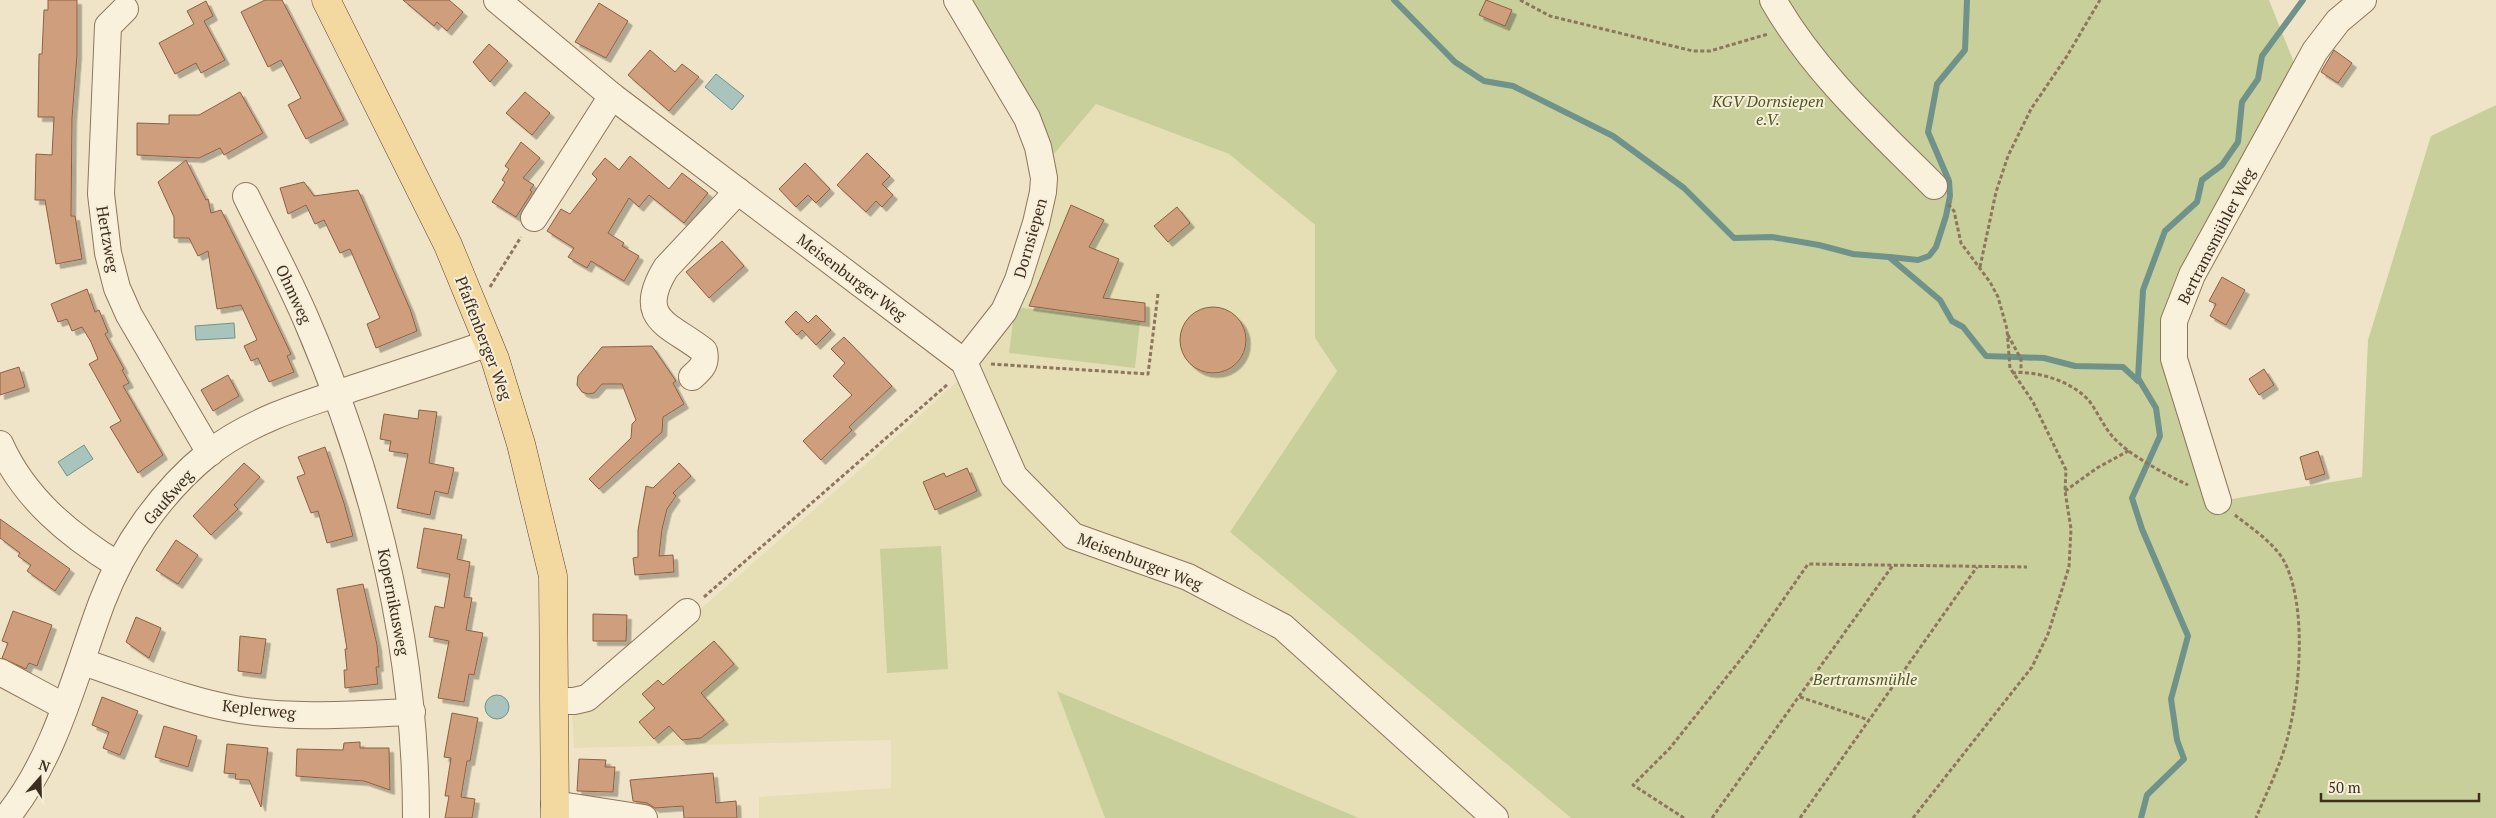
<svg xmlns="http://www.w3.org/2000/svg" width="2496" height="818" font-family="'PT Serif',serif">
<defs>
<filter id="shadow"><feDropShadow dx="4.5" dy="4.5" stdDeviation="0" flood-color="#0004"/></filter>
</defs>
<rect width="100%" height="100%" fill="#f0e4c8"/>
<path fill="#e6deb5" d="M1096,104L1229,154L1315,225V338L1337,371L1230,532L1571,818H1359L1058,691L1105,818H759V797L891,788V740L574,748L572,716L703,607L881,451L974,366L1048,161Z"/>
<g fill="#c9cf9b">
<path d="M966,0H2269L2297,70L2165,326L2226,500L2362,477L2368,340L2431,136L2496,105V818H1571L1230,532L1337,371L1315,338V225L1229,154L1096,104L1048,161Z"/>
<path d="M1015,307L1140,322L1135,368L1009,353Z"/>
<path d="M941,546L948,669L887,673L880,549Z"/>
<path d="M1057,691L1359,818H1105Z"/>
</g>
<g fill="#a9c4bc" stroke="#6f938a">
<path d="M716,74L744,96L732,110L705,87Z"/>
<path d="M234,323L235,338L196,340L195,326Z"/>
<path d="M84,445L93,459L67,476L58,462Z"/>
<circle cx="497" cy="707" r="12"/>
</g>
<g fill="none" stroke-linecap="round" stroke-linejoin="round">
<g stroke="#6f938a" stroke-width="6">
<path d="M1394,0L1455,62L1484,81L1513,86L1613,136L1684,188L1734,238L1772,237L1819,245L1853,254L1889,257L1940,300L1952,321L1963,327L1986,356L2044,358L2075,366L2123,367L2138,381"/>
<path d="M1890,257L1918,260L1929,256L1936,247L1946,216L1950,196L1949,181L1928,132L1937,84L1965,50L1967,0"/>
<path d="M2141,818L2147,795L2184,759L2177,740L2171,699L2188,636L2142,529L2132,498L2160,436L2156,408L2138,378L2143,290L2165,231L2197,202L2202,180L2222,165L2238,142L2242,102L2258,79L2262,56L2303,0"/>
</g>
</g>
<g fill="#cf9f7d" stroke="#8d5f41" filter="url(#shadow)">
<path d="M48,0H77V55L72,118L71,216H75L82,259L56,264L45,200H35L36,154L52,155L54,117H38L39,54H42L44,10H48Z"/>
<path d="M265,0H282L344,120L306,139L288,105L301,98L281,60L268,67L241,12Z"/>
<path d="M403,0H449L463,12L447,31L437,22L434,26Z"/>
<path d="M1486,0L1512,10L1505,26L1479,15Z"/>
<path d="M206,1L213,16L204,21L225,60L201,73L196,63L175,74L159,43L194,24L187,11Z"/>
<path d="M599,3L628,21L606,58L575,42Z"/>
<path d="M489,44L508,61L490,82L473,62Z"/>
<path d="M650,50L675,72L682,64L699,77L669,111L628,75Z"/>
<path d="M2334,50L2352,63L2338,83L2321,72Z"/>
<path d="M240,92L263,133L224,155L220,148L199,158L137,155V123L169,124V115H199Z"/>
<path d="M525,92L550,113L532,135L506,113Z"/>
<path d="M521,142L540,158L523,178L534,185L530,190L532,192L516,217L492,202L505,182L502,180L509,169L505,166Z"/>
<path d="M867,153L890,176L882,184L893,195L882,207L876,201L866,212L837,185Z"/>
<path d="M630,156L669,189L682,173L708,193L684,223L649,195L639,207L629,198L608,233L624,243L622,246L639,256L624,281L591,261L587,268L568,257L574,248L547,231L561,209L570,214L597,179L592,174L605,158L619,170Z"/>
<path d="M186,160L206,200L208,199L211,213L221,210L255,278L291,354L287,356L294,372L269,382L258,358L251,361L244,346L257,340L241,305L217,309L208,251L198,256L189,238H174V217L158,182Z"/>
<path d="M805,163L830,189L816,203L808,195L796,207L779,189Z"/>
<path d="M304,182L314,196L358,190L410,309L417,331L376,348L367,324L380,318L350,249L340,253L324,220L315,224L306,205L288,214L280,188Z"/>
<path d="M1071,205L1104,220L1089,247L1119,259L1103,298L1145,303V322L1029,306Z"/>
<path d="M1177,207L1190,223L1168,242L1154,226Z"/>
<path d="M722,241L744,266L709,298L686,272Z"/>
<path d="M2222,277L2245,290L2226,325L2210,316L2216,304L2209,301Z"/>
<path d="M87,289L95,312L99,310L108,332L105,334L124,369L122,370L129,383L123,386L163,455L138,473L110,427L121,421L89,364L98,359L91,342L82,327L72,331L67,319L58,322L51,304Z"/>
<circle cx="1213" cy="340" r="33"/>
<path d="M796,311L808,323L816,315L831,330L816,345L802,330L797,335L785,322Z"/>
<path d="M844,337L892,386L849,427L852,430L821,460L803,441L852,395L833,376L845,363L831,349Z"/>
<path d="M652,346L676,381L673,383L684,404L663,417L662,432L599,489L589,479L631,438L632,424L636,420L622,384H602L594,393L588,394L582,392L577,385L578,376L602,347Z"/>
<path d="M19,367L25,387L0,395V373Z"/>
<path d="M2264,369L2274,385L2259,395L2249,379Z"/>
<path d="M228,375L239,396L213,411L201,390Z"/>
<path d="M419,410L437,412L429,463L454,468L448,494L435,491L430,515L397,508L408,454L389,451L391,441L380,439L384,414L418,419Z"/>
<path d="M325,447L344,503L353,536L327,543L318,511L311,513L297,477L305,474L298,457Z"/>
<path d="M2318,451L2325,474L2306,480L2300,457Z"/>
<path d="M244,463L260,477L234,505L238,509L211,535L193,516Z"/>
<path d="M679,463L691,476L673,493L676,496L667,509L662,529L659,556L673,555L674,572L635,575L633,558L638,557V530L646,486L653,488Z"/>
<path d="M967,468L977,491L935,510L923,482L944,473L946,477Z"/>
<path d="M0,519L70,569L55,591L27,571L31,565L18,556L20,553L0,538Z"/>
<path d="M424,528L462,535L457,559L470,562L464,597L472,598L466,630L483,633L474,675L469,674L464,702L438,698L449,641L429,637L435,606L444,608L450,574L417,568Z"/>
<path d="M176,540L198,555L178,584L156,570Z"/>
<path d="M363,584L377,645L379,667H376L378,684L345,688L344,670H347L345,649H347L337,589Z"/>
<path d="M13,611L52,625L37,666L29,663L26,669L2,658L8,643L2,641Z"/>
<path d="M593,614L627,615L626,641H593Z"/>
<path d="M136,617L161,628L149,658L126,642Z"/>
<path d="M240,636L266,639L261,674L238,671Z"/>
<path d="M714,641L734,664L701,693L724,720L701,738L682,740L669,726L654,739L639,722L655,708L642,694L658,680L663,685Z"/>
<path d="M102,697L138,711L120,755L103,748L109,732L92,725Z"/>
<path d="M452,713L478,718L470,761H467L461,797L475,799L472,818H445L449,796H445L451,758L444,757Z"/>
<path d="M164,726L197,736L188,767L155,757Z"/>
<path d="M360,742V748H389L390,790L364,781L296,776L297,749L343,750L344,743Z"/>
<path d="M227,744L268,748L261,807L249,780L235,779L236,774L224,773Z"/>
<path d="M579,759L606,760L605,767H615L613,792L577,791Z"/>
<path d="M713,773L716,803L736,801L737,818H684L683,806L655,808L647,803L633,801L630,780Z"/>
</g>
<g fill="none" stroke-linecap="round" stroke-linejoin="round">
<defs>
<g id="minor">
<path d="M497,0L612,96L964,362L1014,476L1073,536L1188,577L1283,627L1495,818"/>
<path d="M957,0L1027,118L1038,147L1044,178L1043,192L1036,223L1018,280L1004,311L964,362"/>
<path d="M1773,0C1814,72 1876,128 1934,186"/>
<path d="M125,9L108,26L101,194L108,253L117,288L129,315L210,453"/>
<path d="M246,196C266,237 288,277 306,319C374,477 416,645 416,818"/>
<path d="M534,218L612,96"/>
<path d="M692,377C701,369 707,364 704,351C670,324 634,320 666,268L738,191"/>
<path d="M0,444C24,498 69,535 118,565"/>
<path d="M2218,501L2174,359V321L2192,275L2315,51L2338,21L2363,0"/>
<path d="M83,662C134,679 186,701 240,710C296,719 356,714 412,712"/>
<path d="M0,672L65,707"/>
<path d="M554,701H574L587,698L687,612"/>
<path d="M554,804L644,818"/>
<path d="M6,818C56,757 75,674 102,602C123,546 162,491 209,453C253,419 308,403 360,386C403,372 446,358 489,343"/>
</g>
<path id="major" d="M326,0L448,245L495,359L521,444L553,576L555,818"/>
</defs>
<use href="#minor" stroke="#8d765c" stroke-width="28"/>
<use href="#major" stroke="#5b4430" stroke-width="29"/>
<g stroke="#8d765c" stroke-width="3" stroke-dasharray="4 2.5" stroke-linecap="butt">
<path d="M1520,0L1550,16L1693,51H1710L1768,34"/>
<path d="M1980,267L1996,192L2008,156L2031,109L2067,56L2100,0"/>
<path d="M490,287L521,237"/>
<path d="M2008,335L2021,359V372"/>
<path d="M991,364L1148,374L1158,294"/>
<path d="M2012,373C2037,370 2074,382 2090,402C2098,413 2104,427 2113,437C2130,456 2165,474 2188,485"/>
<path d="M2065,491L2097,468L2130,450"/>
<path d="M2235,515C2251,528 2276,544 2285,563C2307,608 2300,689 2288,736C2281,765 2267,791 2256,818"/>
<path d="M704,597L948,384"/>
<path d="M1800,697L1869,720"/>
<path d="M1684,818L1633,785L1670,748L1749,649L1808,564L2027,567"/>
<path d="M1712,818L1893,565"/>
<path d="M1800,818L1977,567"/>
<path d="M1913,818L2032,667L2048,634L2069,567L2071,529L2065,491L2066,470L2033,402L2010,368L2007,329L1998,297L1990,282L1961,243L1954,211L1948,204"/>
</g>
<use href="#minor" stroke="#faf1dc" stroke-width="26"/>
<use href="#major" stroke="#f3d9a0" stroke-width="28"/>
</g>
<g text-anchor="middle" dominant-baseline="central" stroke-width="4" stroke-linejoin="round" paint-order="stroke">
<g font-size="16" font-style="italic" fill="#4d5a26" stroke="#f7eed8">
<text x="1768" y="101">KGV Dornsiepen<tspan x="1768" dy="18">e.V.</tspan></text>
<text x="1865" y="679">Bertramsmühle</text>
</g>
<g font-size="16" fill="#3d2e20" stroke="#f7eed8">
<text transform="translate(2216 236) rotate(-63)">Bertramsmühler Weg</text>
<text transform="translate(1030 238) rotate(-74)">Dornsiepen</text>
<text transform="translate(108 239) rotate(80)">Hertzweg</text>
<text transform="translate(852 277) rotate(37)">Meisenburger Weg</text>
<text transform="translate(294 294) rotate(65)">Ohmweg</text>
<text transform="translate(484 338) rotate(69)">Pfaffenberger Weg</text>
<text transform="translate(168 497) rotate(-49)">Gaußweg</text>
<text transform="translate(1140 561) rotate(21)">Meisenburger Weg</text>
<text transform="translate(394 602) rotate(79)">Kopernikusweg</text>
<text transform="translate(259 709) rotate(6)">Keplerweg</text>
</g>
</g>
<g transform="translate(40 778) rotate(20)" stroke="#f7eed8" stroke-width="4" paint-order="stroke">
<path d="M0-4L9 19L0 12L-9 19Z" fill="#3d2e20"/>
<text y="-8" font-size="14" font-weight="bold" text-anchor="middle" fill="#3d2e20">N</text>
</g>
<path d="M2321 793v8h158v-8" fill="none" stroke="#3d2e20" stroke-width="2.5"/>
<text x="2328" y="793" font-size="15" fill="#3d2e20" stroke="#f7eed8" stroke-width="4" paint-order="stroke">50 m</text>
</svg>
